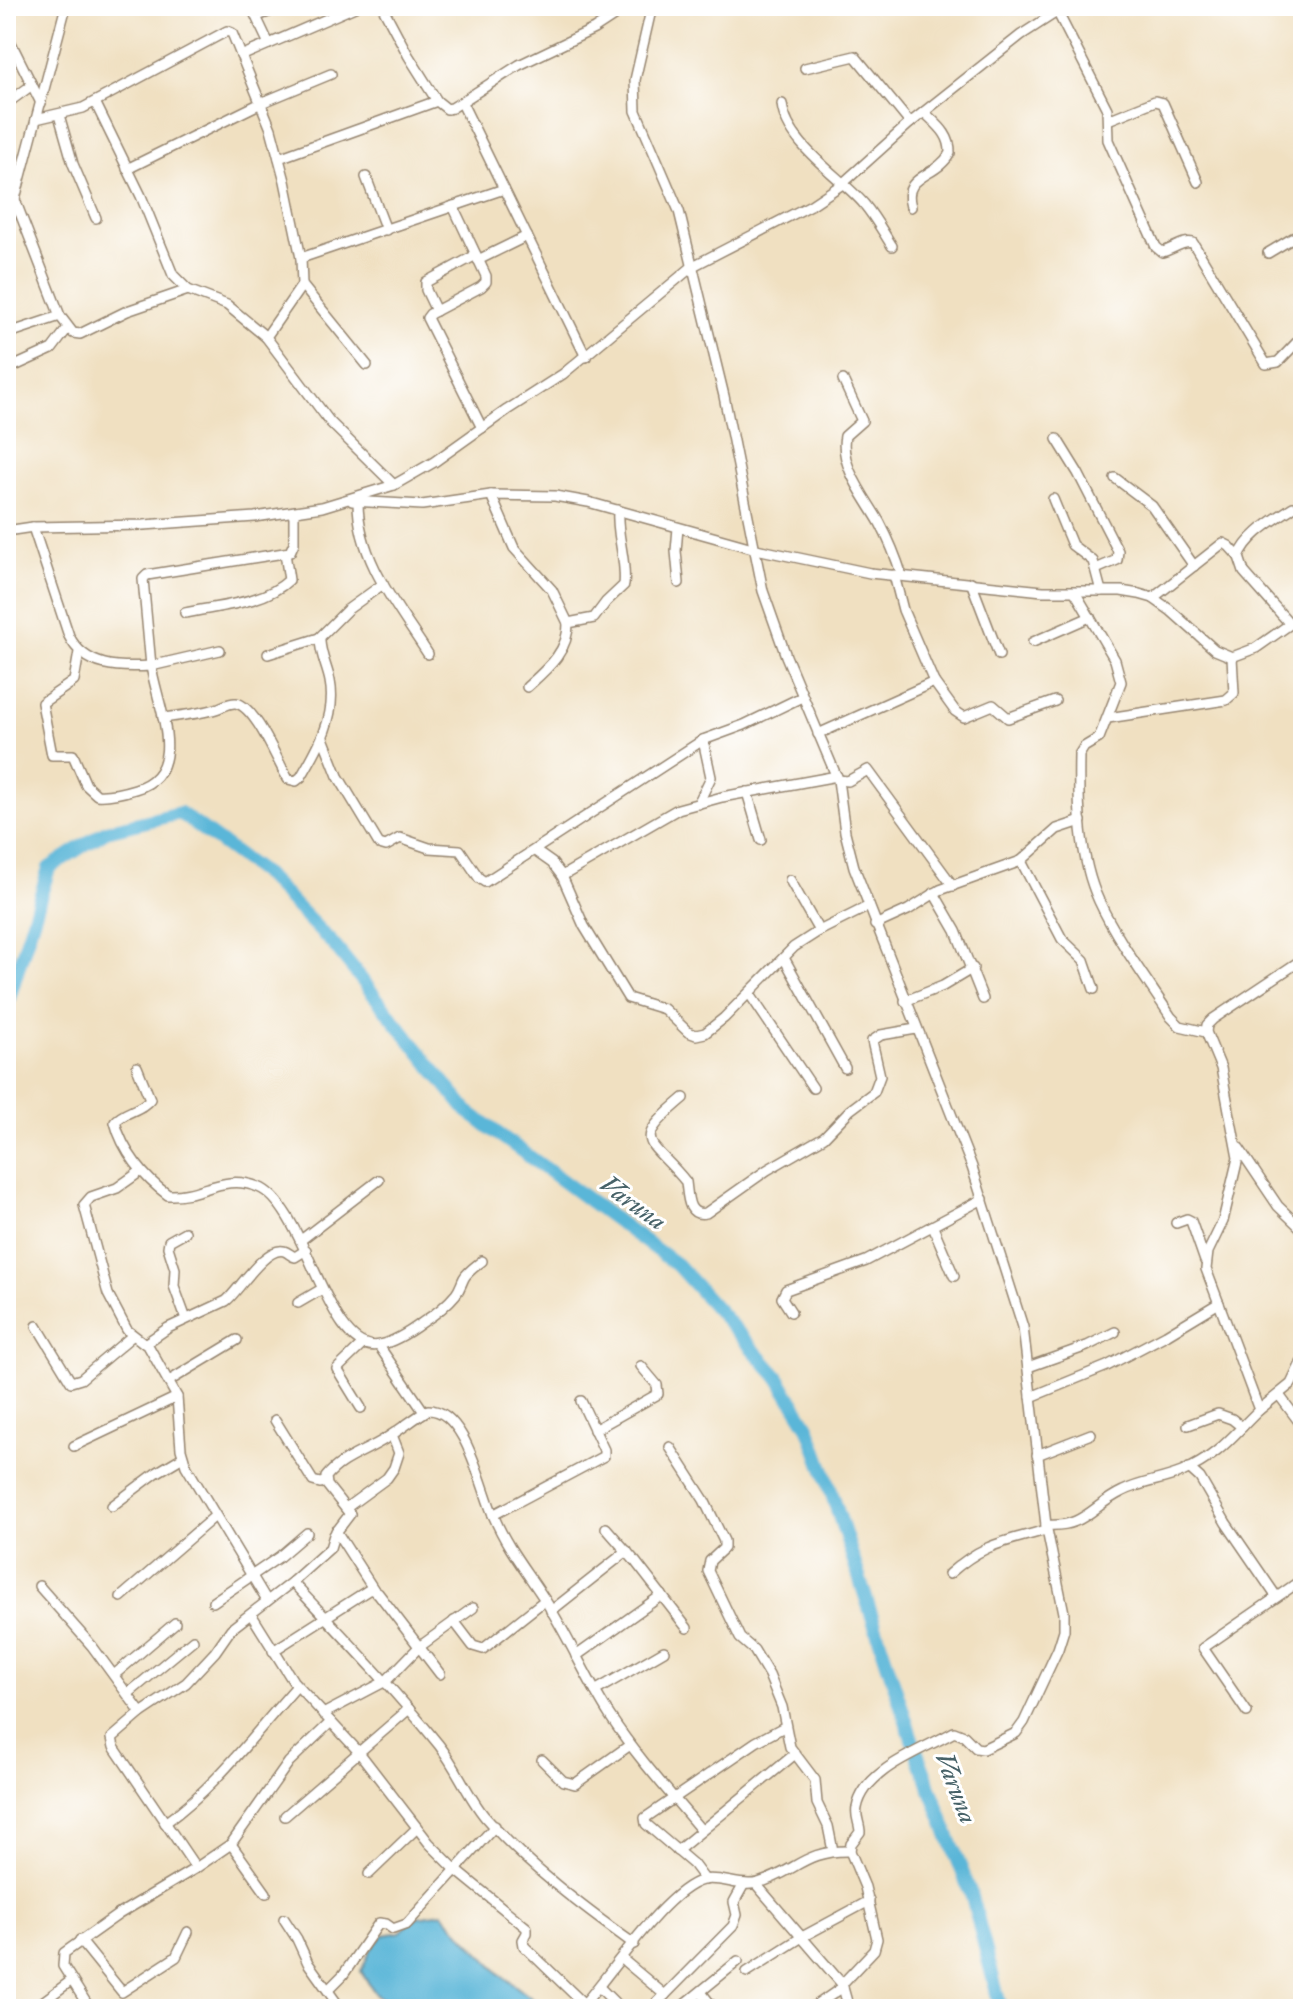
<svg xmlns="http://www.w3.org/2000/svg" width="1309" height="2015" font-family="'IM FELL Double Pica',serif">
<rect width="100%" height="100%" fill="#fff"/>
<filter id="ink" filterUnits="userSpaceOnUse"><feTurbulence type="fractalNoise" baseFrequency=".0125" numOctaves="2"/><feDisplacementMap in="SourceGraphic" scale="16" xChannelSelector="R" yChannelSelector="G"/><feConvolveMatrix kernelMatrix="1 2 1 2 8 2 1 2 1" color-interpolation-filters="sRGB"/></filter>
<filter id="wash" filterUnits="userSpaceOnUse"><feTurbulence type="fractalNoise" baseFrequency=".006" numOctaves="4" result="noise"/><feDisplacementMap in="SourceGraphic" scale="32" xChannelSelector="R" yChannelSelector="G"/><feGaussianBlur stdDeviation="1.8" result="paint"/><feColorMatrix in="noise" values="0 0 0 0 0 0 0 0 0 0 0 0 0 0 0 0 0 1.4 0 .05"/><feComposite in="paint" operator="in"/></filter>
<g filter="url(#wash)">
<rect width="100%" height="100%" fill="#f0e0c1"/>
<path fill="#5ab6d8" stroke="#4a707b" stroke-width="2" d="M442,1913L500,1974L539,2004L541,2009H394L376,1994L361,1972L370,1951L383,1935L400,1932L417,1917Z"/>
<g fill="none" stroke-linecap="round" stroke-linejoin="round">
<path stroke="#5ab6d8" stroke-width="14" d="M6,1008L49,868L106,831L180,813L266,876L333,944L467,1111L677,1265L777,1376L808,1426L829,1485L914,1745L972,1897L1001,2009"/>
</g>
</g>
<g filter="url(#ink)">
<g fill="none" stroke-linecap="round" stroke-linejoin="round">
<defs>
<g id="minor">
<path d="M251,6L269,44"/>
<path d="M382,6L408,55L437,101"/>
<path d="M652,6L635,80L636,111L679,211L724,396L763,591L786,656L838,780L845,832L854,867L972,1167L1023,1327L1046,1525L1064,1613V1630L1058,1649L1024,1722L1016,1733L983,1749L976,1748L964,1736L954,1732C923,1750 864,1769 857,1808C855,1816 860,1824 860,1832L851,1844L850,1851L865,1887L877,1939L874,1950L842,1984"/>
<path d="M1057,11L1107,109L1108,140L1156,247L1162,252C1172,250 1183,240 1193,243L1266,364L1278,362L1303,336"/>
<path d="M257,16L285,6"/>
<path d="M6,33L41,103"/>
<path d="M241,56L357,6"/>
<path d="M805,68L855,56L910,123"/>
<path d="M95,102L141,196L173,275L188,290L227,305L266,337"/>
<path d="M462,103L586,357"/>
<path d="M6,104L32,85"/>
<path d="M782,104C786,144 840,176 864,204C875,217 883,232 892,246"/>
<path d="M59,115L73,164L96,218"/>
<path d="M36,119L83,108L227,31L232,33L271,129L285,181L301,258L302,285L266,337L330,422L394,485"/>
<path d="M1108,120L1155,101L1163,103L1198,182"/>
<path d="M279,158L437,101L447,109L452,108L519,65L594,29L629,6"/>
<path d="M127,169L261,103L331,74"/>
<path d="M366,177L386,230"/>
<path d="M15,200L60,316L73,333L80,334L127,311L188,290"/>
<path d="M453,206L486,276V282L481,287L430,314L427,318L482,428"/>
<path d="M911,207C901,174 937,178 950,153C951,134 936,124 924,112"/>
<path d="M6,233L66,6"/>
<path d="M1268,253L1303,232"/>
<path d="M301,258L504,189"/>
<path d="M478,260L527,236"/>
<path d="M302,285L367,365"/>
<path d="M436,311L426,290V282L476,255"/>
<path d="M6,334L60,316"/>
<path d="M6,370L52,349L67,329"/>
<path d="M843,380L862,421L845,436C839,466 866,498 880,523C889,540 896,557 902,576"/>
<path d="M1057,439L1078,473L1118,551L1117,560L1096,569"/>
<path d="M1115,478L1152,506L1194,566"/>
<path d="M491,495L514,548L552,590L568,623"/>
<path d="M1053,499L1072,545L1093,561L1101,591"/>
<path d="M352,501L422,505L491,495L555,496L588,502L756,549L870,573L1043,591H1121L1139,594L1153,598L1170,610L1215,650L1232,657L1256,648L1303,615"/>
<path d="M358,502C358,560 398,607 428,654"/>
<path d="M33,527L69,636C85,668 119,668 151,666C157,705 191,773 135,789C122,793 110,796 97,795L86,785L73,755H52L42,703L74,681L79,652"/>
<path d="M678,528L676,551L679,583"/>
<path d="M6,531L33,527L144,525L255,517L322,507L394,485L434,462L507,410L563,374L693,266L811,205L841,185L910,123L1021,35L1066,6"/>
<path d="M894,575L903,610L934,682"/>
<path d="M971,582L999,655"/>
<path d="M1075,592L1115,660L1121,682L1099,738L1084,747L1079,755C1078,802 1079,858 1099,901C1118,942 1147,980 1171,1017L1180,1026L1206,1032"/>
<path d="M1153,598L1223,543L1229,546L1239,557"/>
<path d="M185,613C217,606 264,604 289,580L285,553"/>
<path d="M1290,624L1244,572L1239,557C1247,535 1274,520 1293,507"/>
<path d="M1033,642L1090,617"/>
<path d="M220,650L151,666L143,579L147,575L290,552L294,543V512"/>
<path d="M268,654L319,638"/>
<path d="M527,687C547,669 569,651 568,623L594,618L606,602L624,585C627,561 616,536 618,510"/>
<path d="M163,718C179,716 196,714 212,710C219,709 229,702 236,703C256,707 277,761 288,779L296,781L301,777C318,748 337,716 330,681C327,666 319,652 320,637L347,610L383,584"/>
<path d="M1108,718L1226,700L1234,693L1232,657"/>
<path d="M818,734L934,682L955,711L964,717L993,705L1008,718L1055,701"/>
<path d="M323,738L338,776L379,844L386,846L400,838L429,848L460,850L479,878L485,882L703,740L744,725L802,697"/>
<path d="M838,780L848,781L868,770L953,886"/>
<path d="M747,792L761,840"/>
<path d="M698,804L711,777L703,740"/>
<path d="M535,851L552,863L562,876L584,926L628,998L664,1009L688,1032L696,1035L705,1033L724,1018L794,947L819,931L869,906"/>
<path d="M1021,861L1062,939L1084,960L1094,989"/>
<path d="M562,876L678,809L722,797L837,776"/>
<path d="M790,880L819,931"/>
<path d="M934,893L956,931L983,999"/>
<path d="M875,925L908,910L940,890L1021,861L1057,829L1081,821"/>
<path d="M784,958L845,1068"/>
<path d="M749,993L813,1088"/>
<path d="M905,1001L943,986L973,968"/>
<path d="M137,1067L150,1099C141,1111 124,1111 115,1122C122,1150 144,1178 168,1195C202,1197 222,1173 258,1187C306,1205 328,1357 379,1345C394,1342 411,1331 423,1322C434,1315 447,1305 456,1294C460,1289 461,1284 464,1278C468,1271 476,1266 482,1261"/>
<path d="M684,1098C628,1145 651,1138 686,1182C688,1196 687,1217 706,1213L767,1170L824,1137L850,1110L874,1092L880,1076L872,1041L881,1035L916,1029"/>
<path d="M1239,1148L1278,1206L1303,1230"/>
<path d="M141,1171L117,1188L91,1197L84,1205L108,1294L127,1330L149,1347L177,1397L181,1449L186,1466L267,1601"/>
<path d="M1176,1223L1187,1219L1191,1221L1205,1261"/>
<path d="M933,1227L954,1276"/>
<path d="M185,1232L169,1241L168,1247L175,1269L174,1286L186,1319"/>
<path d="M301,1240L379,1180"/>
<path d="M298,1303L322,1289"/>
<path d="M791,1312L782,1298L786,1290L866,1261L983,1199"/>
<path d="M37,1326L71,1382L81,1379L132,1336"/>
<path d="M146,1343L168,1328L226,1301C238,1292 265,1246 284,1251C288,1252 291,1256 295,1257L306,1250"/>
<path d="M379,1346L424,1412"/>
<path d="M1028,1367L1087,1346L1115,1332"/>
<path d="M169,1381L237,1340"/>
<path d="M1279,1395L1303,1427"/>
<path d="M1031,1397L1107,1366L1166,1335L1219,1303"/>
<path d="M361,1408L337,1369L363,1344"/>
<path d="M1259,1410L1291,1384L1303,1359"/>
<path d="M275,1420L313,1481L320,1483L325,1482"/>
<path d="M1188,1425L1218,1414L1232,1419L1242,1427"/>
<path d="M594,1430L658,1394L657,1385L641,1366"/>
<path d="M74,1446L177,1397"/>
<path d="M670,1447L704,1500L724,1541V1548L710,1561L708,1571L740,1638L754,1650L769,1675L782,1707L790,1747L815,1780L817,1803L828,1826L833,1851"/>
<path d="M1037,1455L1091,1434"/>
<path d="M1189,1468L1200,1478L1226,1523L1276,1596"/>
<path d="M112,1506L156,1473L183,1457"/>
<path d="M346,1508L387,1478L394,1468L399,1453L392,1435"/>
<path d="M493,1515L604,1456V1450L581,1401"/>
<path d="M1046,1525C1085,1528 1091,1506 1123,1491C1141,1482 1163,1480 1182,1472C1219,1456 1232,1436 1259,1410L1206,1269L1208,1252L1223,1221L1238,1158L1221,1068L1206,1032L1207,1025L1213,1019L1303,959"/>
<path d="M606,1528L635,1561L687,1628"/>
<path d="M336,1531L374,1590"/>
<path d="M949,1574C984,1543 1004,1542 1046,1530"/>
<path d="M292,1582C342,1635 393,1688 439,1745C457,1768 467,1795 485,1817C528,1866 581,1906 634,1944"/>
<path d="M39,1586L92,1646L141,1713"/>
<path d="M121,1597L215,1516"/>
<path d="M213,1602L279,1557L307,1533"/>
<path d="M551,1611L627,1551"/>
<path d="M251,1614L293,1681L358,1751L429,1843L456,1870L527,1928V1933L523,1940L524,1946L584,2004C611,1974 666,1889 703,1880C721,1876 740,1888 758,1883C796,1872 804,1850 850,1851"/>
<path d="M454,1621L473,1646L483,1649L545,1600"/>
<path d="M273,1651L370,1589L378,1593L440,1674"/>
<path d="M576,1656L662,1595"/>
<path d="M114,1675L175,1623"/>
<path d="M595,1691L664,1651"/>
<path d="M129,1693L193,1640"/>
<path d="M1247,1712L1203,1648L1303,1579"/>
<path d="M323,1714L386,1681L419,1647L473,1608"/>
<path d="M542,1760L563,1781L575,1784L630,1745"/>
<path d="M285,1816L409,1709"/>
<path d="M165,1823C218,1785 254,1734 297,1686"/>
<path d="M231,1844L266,1893"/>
<path d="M677,1851L795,1754"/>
<path d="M196,1868L231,1844L289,1762L331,1722"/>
<path d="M369,1874L417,1828"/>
<path d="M705,1880L693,1864L646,1824L645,1818L756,1742L784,1727"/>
<path d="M756,1884L842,1984L849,2009"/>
<path d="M284,1919L297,1939L308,1963L341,2009"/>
<path d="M80,1940L122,1992L176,1957L188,1932"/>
<path d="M622,1959L665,1995"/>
<path d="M747,1972L802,1937L869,1901"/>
<path d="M599,1987L621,2009"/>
<path d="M328,1990L343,1975L379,1923L386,1924L393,1929L407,1924L495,1826"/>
<path d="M701,1992L714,2009"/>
<path d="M33,2009L72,1980"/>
<path d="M90,2009L63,1966L64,1953L119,1914L196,1868L114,1747L112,1738L141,1713L186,1683L215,1652L231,1629L292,1582L330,1548L334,1535L350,1514L327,1485L326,1477C341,1458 365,1452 385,1439C400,1430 413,1419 428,1410C466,1409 481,1489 494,1517C507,1548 527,1572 545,1600C569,1637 586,1679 610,1716C637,1757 670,1793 701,1830"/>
<path d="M651,2009L733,1926L737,1915L734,1902L744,1884"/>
<path d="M679,2009L738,1961"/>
<path d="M811,2009L843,1987"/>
</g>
</defs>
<use href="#minor" stroke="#968570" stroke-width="12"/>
<use href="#minor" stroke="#fff" stroke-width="9"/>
</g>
</g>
<g text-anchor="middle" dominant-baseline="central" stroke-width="6" stroke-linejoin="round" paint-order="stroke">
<g font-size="26" font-style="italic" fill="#476268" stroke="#fff">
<text transform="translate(633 1203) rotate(36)">Varuna</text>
<text transform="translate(956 1788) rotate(69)">Varuna</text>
</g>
</g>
<rect width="1309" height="2015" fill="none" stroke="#fff" stroke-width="32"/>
</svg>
